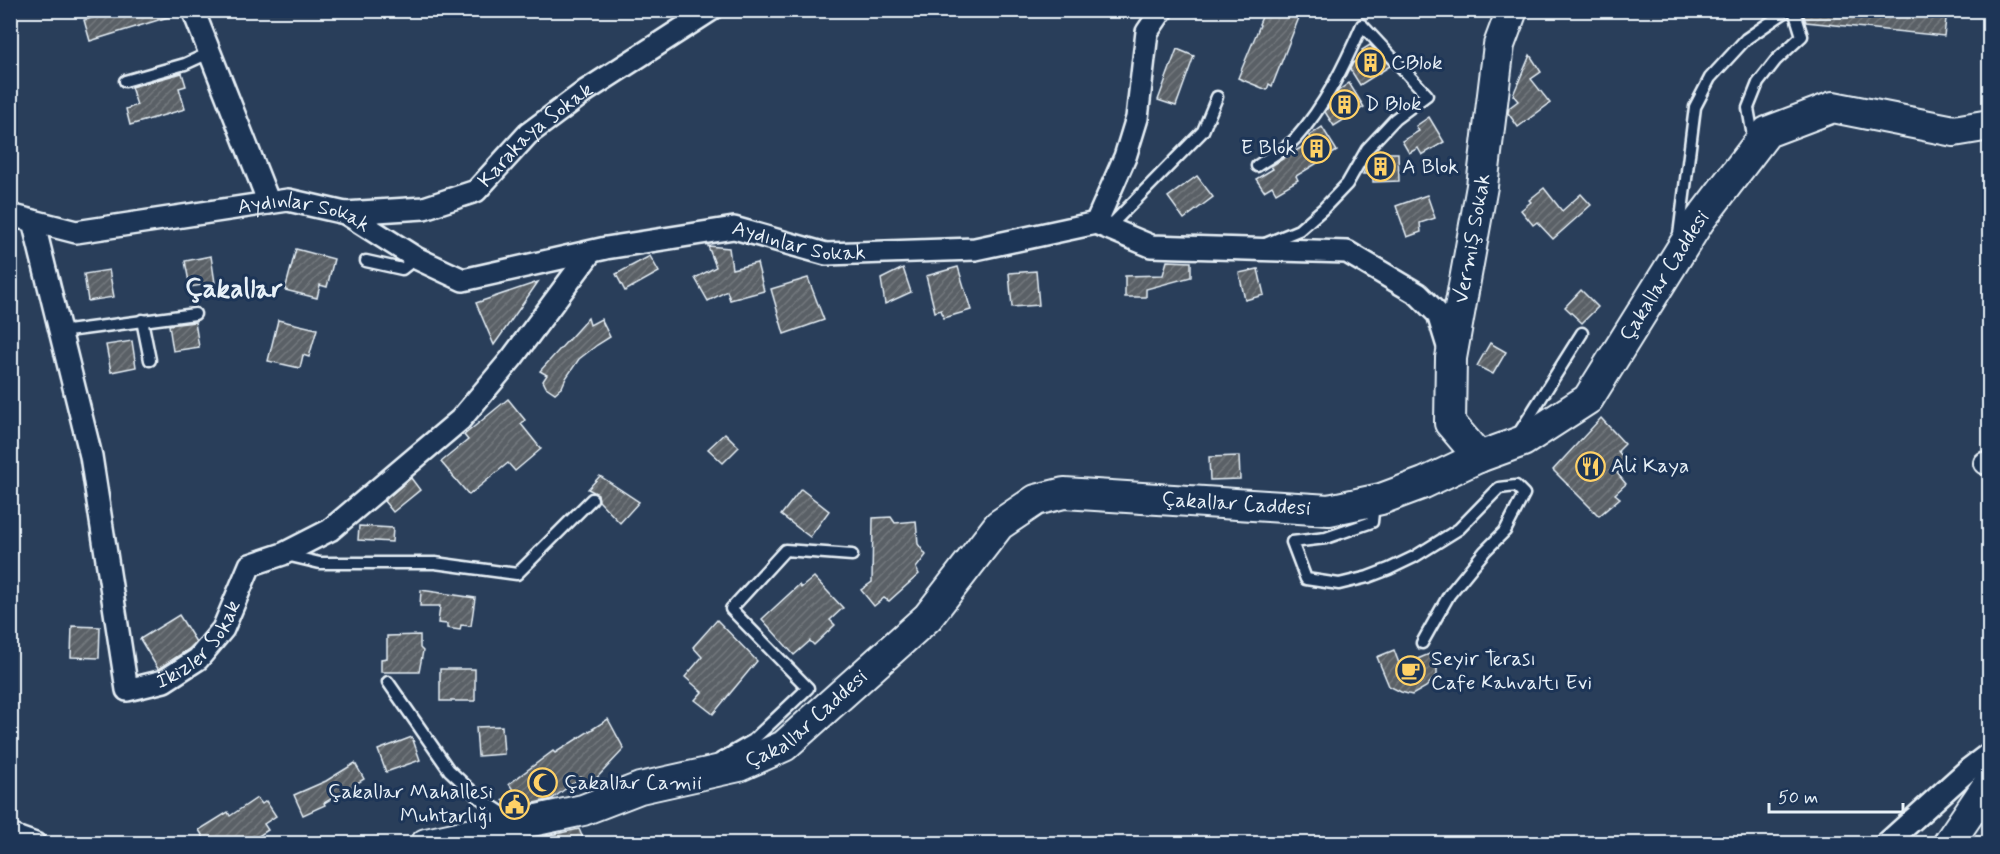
<svg xmlns="http://www.w3.org/2000/svg" width="2000" height="854" font-family="Mynerve,sans-serif">
<defs>
<pattern id="building-hatch" width="6" height="6" patternUnits="userSpaceOnUse" patternTransform="scale(1.5)"><rect width="6" height="6" fill="#5a6166"/><path d="M-1 1l2-2M0 6l6-6M5 7l2-2" fill="none" stroke="#72787d"/></pattern>
</defs>
<rect width="100%" height="100%" fill="#293e5a"/>
<filter id="ink" filterUnits="userSpaceOnUse"><feTurbulence type="fractalNoise" baseFrequency=".0167" numOctaves="2"/><feDisplacementMap in="SourceGraphic" scale="12" xChannelSelector="R" yChannelSelector="G"/><feConvolveMatrix kernelMatrix="1 2 1 2 8 2 1 2 1" color-interpolation-filters="sRGB"/></filter>
<g filter="url(#ink)">
<g fill="url(#building-hatch)" stroke="#e8f1f8" stroke-width="1.5">
<path d="M94,10H177L178,14L90,41L84,20L96,17Z"/>
<path d="M1265,10H1302L1272,86L1269,84L1267,90L1238,78L1260,25L1259,24Z"/>
<path d="M1802,10H1947L1944,36L1806,22Z"/>
<path d="M1370,45L1390,66L1360,85L1350,69L1353,63L1365,55L1362,50Z"/>
<path d="M1177,49L1194,56L1176,106L1158,100Z"/>
<path d="M1530,55L1541,72L1531,79L1550,103L1518,127L1508,113L1509,108L1518,101L1513,95Z"/>
<path d="M182,73L186,86L179,88L185,109L130,125L126,109L137,105L131,87Z"/>
<path d="M1349,83L1364,107L1334,126L1325,112L1333,100L1339,96L1337,93L1339,90Z"/>
<path d="M1429,117L1444,142L1422,155L1418,148L1409,153L1402,141L1419,131L1416,126Z"/>
<path d="M1322,127L1337,151L1296,176L1298,180L1276,193L1272,186L1264,191L1256,179L1273,169L1271,166L1312,141L1309,136Z"/>
<path d="M1382,153H1398L1399,181L1373,182V174H1363L1370,159H1383Z"/>
<path d="M1197,176L1213,197L1184,219L1168,197Z"/>
<path d="M1544,188L1562,211L1581,194L1591,205L1553,239L1537,222L1533,225L1521,210L1531,202L1529,200Z"/>
<path d="M1427,195L1435,218L1420,223L1421,232L1407,237L1396,206Z"/>
<path d="M708,246L729,248L732,269L757,263L764,291L730,300L727,291L708,301L695,278L716,267Z"/>
<path d="M296,249L334,259L327,287L320,285L317,298L285,290Z"/>
<path d="M211,256L215,283L190,287L185,261Z"/>
<path d="M650,256L659,272L625,291L616,274Z"/>
<path d="M1167,261L1191,262V277L1146,289V297H1125V276L1163,275Z"/>
<path d="M958,267L971,310L944,318L941,310L935,312L926,276Z"/>
<path d="M903,268L911,292L885,304L881,279Z"/>
<path d="M1258,269L1264,295L1245,300L1239,273Z"/>
<path d="M109,270L114,297L88,301L84,274Z"/>
<path d="M1036,271L1039,305L1012,307L1009,273Z"/>
<path d="M808,278L824,320L784,334L771,289Z"/>
<path d="M538,282L494,345L476,303Z"/>
<path d="M1581,290L1598,307L1582,323L1565,307Z"/>
<path d="M588,318L590,325L601,319L610,337L597,345L579,359L566,378L562,387L555,393L546,387L543,381L547,375L540,371Z"/>
<path d="M278,320L317,329L309,357L303,355L300,368L268,361Z"/>
<path d="M195,322L199,347L173,351L169,325Z"/>
<path d="M132,341L136,367L111,372L106,345Z"/>
<path d="M1490,343L1506,352L1493,374L1477,366Z"/>
<path d="M508,399L525,420L521,424L541,449L515,471L508,463L469,495L441,462L468,440L464,435Z"/>
<path d="M1601,418L1625,444L1618,451L1627,463L1617,473L1626,484L1615,494L1620,498L1599,516L1553,470Z"/>
<path d="M725,433L739,447L723,463L708,449Z"/>
<path d="M1239,456L1240,479L1210,480L1209,457Z"/>
<path d="M600,476L639,502L620,523L599,501L598,494L588,489Z"/>
<path d="M411,478L420,490L393,512L384,501Z"/>
<path d="M801,489L829,511L810,537L781,515Z"/>
<path d="M891,517L895,523L916,521L918,544L926,555L916,568L919,574L889,601L884,598L874,606L861,590L872,582L873,518Z"/>
<path d="M359,526L393,528L392,542L358,540Z"/>
<path d="M814,577L843,608L830,620L835,625L814,645L810,641L794,655L762,619L799,585L801,588Z"/>
<path d="M421,590L475,598L471,626L461,625L460,630L447,628V624L438,623L440,606H420Z"/>
<path d="M179,615L196,642L189,649L158,669L140,639Z"/>
<path d="M717,620L757,661L713,714L695,700L702,692L685,677L702,657L693,647Z"/>
<path d="M72,626L100,627L99,658L71,657Z"/>
<path d="M420,635V648L423,651L419,672H381V659L387,658V636Z"/>
<path d="M1394,650L1400,666L1432,653L1437,667V675L1426,687L1412,695L1401,692L1389,686L1377,657Z"/>
<rect x="440" y="669" width="35" height="32"/>
<path d="M608,719L624,749L588,787L581,777L552,799L511,808L503,800L514,791L509,784L553,751L555,753Z"/>
<path d="M502,726L504,754L478,756L476,727Z"/>
<path d="M412,737L420,760L386,772L378,750Z"/>
<path d="M355,763L364,779L324,803L325,805L303,815L294,795L326,781Z"/>
<path d="M257,798L262,804L266,801L276,816L264,824L268,830L254,839L253,836L241,843H207L199,830L228,812L230,816Z"/>
<path d="M579,829L585,843H529L546,836Z"/>
</g>
<g fill="none" stroke-linecap="round" stroke-linejoin="round">
<defs>
<g id="lane">
<path d="M125,81L185,64L209,53"/>
<path d="M1754,142L1748,108L1758,83L1776,60L1802,36L1794,10"/>
<path d="M1257,166C1270,157 1286,149 1296,138C1325,106 1345,64 1362,25L1427,95L1395,119L1367,149L1347,184L1323,209L1299,230L1265,244"/>
<path d="M1108,228L1203,131L1217,97"/>
<path d="M1679,235L1695,107L1710,78L1746,39L1788,10"/>
<path d="M366,261L402,269L416,258"/>
<path d="M142,320L150,360"/>
<path d="M60,332L195,314"/>
<path d="M1519,433L1582,333"/>
<path d="M1374,502L1372,522L1326,538L1292,542L1306,579L1339,584L1368,577L1389,569L1414,557L1459,529L1499,488L1516,486L1524,494L1505,531L1485,551L1449,595L1422,643"/>
<path d="M286,555L320,563H435L517,574L592,499"/>
<path d="M388,682L449,770L478,797L512,819"/>
<path d="M720,759L753,740L808,688L731,609L785,550L852,555"/>
</g>
<g id="street">
<path d="M193,10L269,203"/>
<path id="s1" d="M345,213L424,208L476,191L528,134L587,90L711,10"/>
<path id="s2" d="M10,215L76,232L288,200L345,213L416,258L463,280L606,248L734,228L826,254L975,249L1096,223L1151,246L1347,252L1418,294L1438,314L1450,353"/>
<path id="s3" d="M33,221L91,456L127,690L164,681L198,659L223,629L250,565L283,554L330,530L460,420L512,358L591,252"/>
<path d="M1096,223L1125,157L1137,118L1147,32L1162,10"/>
<path d="M1985,463L1990,464"/>
<path d="M10,835L35,844"/>
<path d="M1886,844L1969,769L1990,753"/>
</g>
<g id="secondary">
<path id="s4" d="M1479,457L1450,423L1451,358L1482,186L1499,45L1512,10"/>
<path id="s5" d="M426,844L583,810L640,788L739,766L784,746L928,617L999,525L1036,500L1064,493L1329,510L1381,499L1424,483L1479,457L1523,441L1588,399L1699,221L1767,132L1833,107L1954,131L1990,125"/>
<path d="M1948,844L1990,782"/>
</g>
</defs>
<use href="#lane" stroke="#e8f1f8" stroke-width="15"/>
<use href="#street" stroke="#e8f1f8" stroke-width="26"/>
<use href="#secondary" stroke="#e8f1f8" stroke-width="34"/>
<use href="#lane" stroke="#1d3557" stroke-width="10"/>
<use href="#street" stroke="#1d3557" stroke-width="21"/>
<use href="#secondary" stroke="#1d3557" stroke-width="30"/>
</g>
</g>
<defs>
<symbol id="building-ring" viewBox="-11 -11 22 22"><circle r="9.5" fill="#1d3557" stroke="#ffd166" stroke-width="1.5"/><path d="M-4-6H4V6H1V3H-1V6H-4ZM-2.5-4.3h1.7v1.8h-1.7ZM.8-4.3h1.7v1.8H.8ZM-2.5-1h1.7V.8h-1.7ZM.8-1h1.7V.8H.8Z" fill="#ffd166"/></symbol>
<symbol id="restaurant-ring" viewBox="-11 -11 22 22"><circle r="9.5" fill="#1d3557" stroke="#ffd166" stroke-width="1.5"/><path d="M-5-6h1v4h1v-4h1v4h1v-4h1v5L-1.5 .5V6h-2V.5L-5-1ZM5-6V6H3V1.5H1.5Q1.5-4 5-6Z" fill="#ffd166"/></symbol>
<symbol id="cafe-ring" viewBox="-11 -11 22 22"><circle r="9.5" fill="#1d3557" stroke="#ffd166" stroke-width="1.5"/><path d="M-5.5-4.5H6V0H3Q3 3.5 0 3.5H-2.5Q-5.5 3.5-5.5 0ZM3-3.2v2h1.7v-2ZM-6 4.5H4V6H-6Z" fill="#ffd166"/></symbol>
<symbol id="mosque-ring" viewBox="-11 -11 22 22"><circle r="9.5" fill="#1d3557" stroke="#ffd166" stroke-width="1.5"/><path d="M3.5-4.9A6 6 0 1 0 3.5 4.9A5 5 0 1 1 3.5-4.9Z" fill="#ffd166"/></symbol>
<symbol id="civic-ring" viewBox="-11 -11 22 22"><circle r="9.5" fill="#1d3557" stroke="#ffd166" stroke-width="1.5"/><path d="M-.6-6.5H3V-4.5H.6V-3L4-1V1h2V6H-6V1h2V-1L-.6-3ZM-1.2 2.5V6h2.4V2.5Z" fill="#ffd166"/></symbol>
</defs>
<g fill-rule="evenodd">
<use href="#building-ring" x="1354" y="46" width="33" height="33"/>
<use href="#building-ring" x="1328" y="88" width="33" height="33"/>
<use href="#building-ring" x="1300" y="132" width="33" height="33"/>
<use href="#building-ring" x="1364" y="150" width="33" height="33"/>
<use href="#restaurant-ring" x="1574" y="450" width="33" height="33"/>
<use href="#cafe-ring" x="1394" y="654" width="33" height="33"/>
<use href="#mosque-ring" x="526" y="766" width="33" height="33"/>
<use href="#civic-ring" x="498" y="788" width="33" height="33"/>
</g>
<g text-anchor="middle" dominant-baseline="central" stroke-width="6" stroke-linejoin="round" paint-order="stroke">
<g font-size="21" fill="#e8f1f8" stroke="#1d3557" text-anchor="start">
<text x="1391" y="63">CBlok</text>
<text x="1365" y="104">D Blok</text>
<text x="1296" y="148" text-anchor="end">E Blok</text>
<text x="1402" y="167">A Blok</text>
<text x="1611" y="466">Ali Kaya</text>
<text x="1431" y="659">Seyir Terası<tspan x="1431" dy="24">Cafe Kahvaltı Evi</tspan></text>
<text x="564" y="783">Çakallar Camii</text>
<text x="493" y="792" text-anchor="end">Çakallar Mahallesi<tspan x="493" dy="24">Muhtarlığı</tspan></text>
</g>
<g font-size="21" fill="#e8f1f8" stroke="#1d3557">
<text stroke="none"><textPath href="#s1" startOffset="216">Karakaya Sokak</textPath></text>
<text stroke="none"><textPath href="#s2" startOffset="300">Aydınlar Sokak</textPath></text>
<text stroke="none"><textPath href="#s4" startOffset="231">Vermiş Sokak</textPath></text>
<text stroke="none"><textPath href="#s2" startOffset="820">Aydınlar Sokak</textPath></text>
<text stroke="none"><textPath href="#s5" startOffset="1450">Çakallar Caddesi</textPath></text>
<text stroke="none"><textPath href="#s5" startOffset="928">Çakallar Caddesi</textPath></text>
<text stroke="none"><textPath href="#s3" startOffset="568">İkizler Sokak</textPath></text>
<text stroke="none"><textPath href="#s5" startOffset="406">Çakallar Caddesi</textPath></text>
</g>
<g font-size="27" font-weight="bold" fill="#e8f1f8" stroke="#1d3557">
<text x="234" y="289">Çakallar</text>
</g>
</g>
<rect width="2000" height="854" fill="none" stroke="#1d3557" stroke-width="36"/>
<rect x="18" y="18" width="1964" height="818" fill="none" stroke="#e8f1f8" stroke-width="2" filter="url(#ink)"/>
<path d="M1769 803v9h134v-9" fill="none" stroke="#e8f1f8" stroke-width="3"/>
<text x="1778" y="803" font-size="18" fill="#e8f1f8" stroke="#1d3557" stroke-width="4.5" paint-order="stroke">50 m</text>
</svg>
